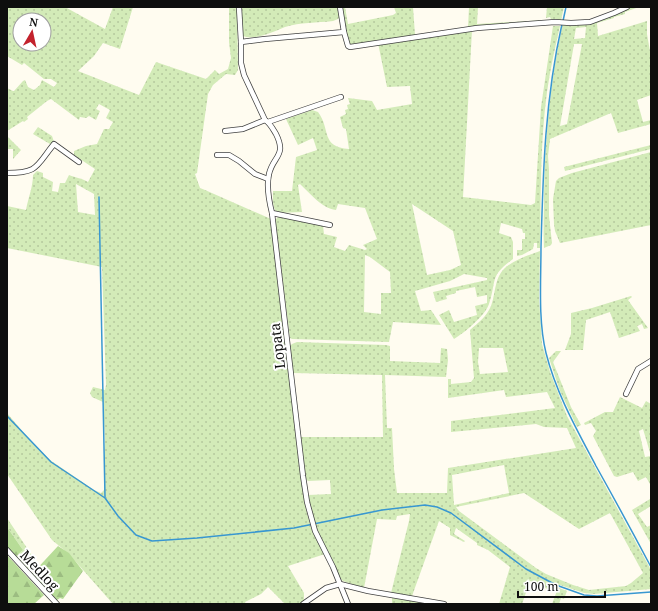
<svg xmlns="http://www.w3.org/2000/svg" width="658" height="611" font-family="'Noto Serif',serif">
<defs>
<pattern id="grass-dots" width="8" height="8" patternUnits="userSpaceOnUse"><rect width="8" height="8" fill="#d3ebb8"/><path d="M2 2h.1M6 6h.1" fill="none" stroke="#b4c89d" stroke-width="1.8" stroke-linecap="round"/></pattern>
<pattern id="forest-firs" width="22" height="20" patternUnits="userSpaceOnUse"><rect width="22" height="20" fill="#b7dc97"/><path d="M5 1l3.5 6h-7zM16 11l3.5 6h-7z" fill="#9cbc81"/></pattern>
</defs>
<rect width="100%" height="100%" fill="#fffcf0"/>
<g fill="url(#grass-dots)" fill-rule="evenodd">
<path d="M7,7H65L105,29L113,7H133L120,49L103,43L94,56L78,71L139,95L156,62L206,79L215,70L219,74L228,69L231,58L229,42V7H237L238,70L235,75L226,74L213,85L208,94L197,173L195,174L200,188L205,190L271,219L305,505L311,528L325,554L288,566L304,593V601L299,604H285L268,587L261,594L245,602L246,604H113L69,554L52,540L7,474V413L28,438L50,460L94,490L101,493L104,490L105,439L103,402L92,397L90,393L93,387L105,390L106,385L102,267L7,248V206L26,210C28,198 33,187 33,175L37,171L43,173V177L53,182L52,191L58,192L60,183H65L69,175C76,178 82,178 88,182L95,169L74,155V151L86,146L97,144L104,129H109L113,122L106,118L110,110L99,104L96,109L100,111L96,120L89,116L86,118L80,117L79,120L51,99L47,101L27,117L28,119L24,122L23,121L7,131V88L13,91H14L23,81L25,80L28,87L34,90L40,85L42,80L54,87L57,83L51,79H44L24,63L22,65L7,56ZM20,20H44V44H20ZM76,184L94,194L95,215L78,212Z"/>
<path d="M241,7H338L340,16L338,19L333,21C317,23 300,22 285,27C275,31 254,41 243,36Z"/>
<path d="M341,7H345L348,24L393,15L396,13L394,7H413L415,35L354,45H350L345,32Z"/>
<path d="M469,7H478L477,24L546,20V22L468,28Z"/>
<path d="M547,7H564L561,20L551,19L550,17L546,18Z"/>
<path d="M631,7H639L625,12V14L614,17V18L597,23L598,36L647,21V34L651,57V95L637,100L643,122L651,120V124L618,133L611,113L550,139L548,156L549,170V216L552,243L551,245L544,248C543,231 544,213 544,196C545,139 550,83 562,27L563,25L590,24ZM586,27L585,38L574,39L576,28ZM574,44H582L567,124L560,126Z"/>
<path d="M553,26H560C555,48 550,70 547,92C540,143 541,196 540,248H537V243H534L533,249L522,255L517,256V250H522V239H525V233H523L522,229L501,223L499,233L511,237L513,242V259C489,276 497,280 489,304C485,316 464,333 454,339L439,315L449,310L454,322L477,315L475,306L487,303V295L477,297L475,287L456,291V293L446,296L447,299L436,302L433,292L487,280V278L464,274L450,281L415,291L421,311L431,310L441,325L393,322L389,342L292,339L290,338L275,220L278,217H281L323,226L324,234L337,237L334,247L345,251L349,245L365,250L367,249L363,245L377,239L365,208L338,204L336,210C321,208 311,194 300,184L298,185L302,212L277,213C272,207 273,198 273,191H292L296,157L317,150L313,138L298,145L286,119L312,110L318,112C331,129 320,147 349,149L346,129L343,128L340,117L346,114L345,110L348,109L347,105L350,104L348,98L372,101L377,110L412,104L410,86L387,87L378,43L472,30L463,197L531,205L535,203L541,107ZM412,204L453,231L461,265L450,270L427,275ZM365,255L370,257L390,272L391,293H381V314L364,312Z"/>
<path d="M38,127L52,136L54,142L50,144L33,134Z"/>
<path d="M7,136L21,150L13,159V149H7Z"/>
<path d="M651,145V149L565,171L564,167Z"/>
<path d="M651,152V225L560,243L555,231L554,224L553,199L556,181L559,178L572,173Z"/>
<path d="M540,251L539,299L542,344L550,372L567,416L651,570V589L594,594L584,593L560,585L559,588L567,591L564,599L561,598L559,604H552L558,588L552,585L550,590L530,581L522,604H499L510,567L488,550L477,545V543L456,528L454,534L465,541L464,542L450,535V528L439,521L412,596L391,593L409,521L410,514L397,516L396,520L377,519L364,588L343,581L340,578L335,565L314,525L308,495L331,494L330,480L308,481L306,479L301,437H383L382,375L293,373L290,346L292,344L297,342L386,345L390,346V361L440,363L441,348L447,349L448,360L446,377L385,375L387,428H392L394,469L397,493H447L448,468L576,448L567,428L544,427L536,424L451,432V421L555,408L547,392L506,397L504,390L448,398V379H451V384L471,382L474,378L470,330C478,323 487,316 491,306C496,293 494,277 506,267C516,259 529,255 540,251ZM479,348H503L508,372L480,374L478,362ZM504,465L509,493L454,505L452,475ZM524,493L579,529L610,513L643,573L631,583L626,586L589,590L573,585L546,574L536,568L459,511L456,507Z"/>
<path d="M631,296L632,297L628,300L648,328L644,329L642,324L637,326L640,331L619,338L610,312L586,320L583,350H565L571,334V313L592,308Z"/>
<path d="M556,351H561L553,362L571,407L581,425L577,427L560,391L549,358Z"/>
<path d="M620,397L642,408L646,401L651,404V486L646,477L638,481L633,472L617,477L614,476L593,436L596,431L591,423L585,425L584,423L605,412H613ZM643,429L651,456L645,457L639,431Z"/>
<path d="M650,499L651,506L638,514L647,527L651,525V544L632,510Z"/>
<path d="M7,518L37,563L29,571L15,557L23,550L7,527Z"/>
<path d="M392,598L432,604H392Z"/>
</g>
<g fill="url(#forest-firs)">
<path d="M7,527L23,550L15,557L7,547Z"/>
<path d="M58,546L69,553L83,571L63,599L60,598L57,600L32,574Z"/>
<path d="M7,555L44,595L34,604H7Z"/>
</g>
<g fill="none" stroke-linecap="round" stroke-linejoin="round">
<g stroke="#3897d1" stroke-width="1.5">
<path d="M563,21L566,7"/>
<path d="M562,24C545,99 543,171 541,247C541,280 538,321 546,353C556,393 577,430 596,466C615,500 633,533 651,567"/>
<path d="M99,197L105,497"/>
<path d="M7,416L51,462L105,498L118,516L136,535L152,541L197,538L294,528L382,510L425,505L437,507L451,513L526,569L556,585L584,595L597,596L651,592"/>
</g>
<defs>
<g id="street">
<path d="M239,7L241,42V63L244,75L265,120C270,123 273,129 276,134C287,156 273,156 269,174C266,187 269,201 272,213L303,476L307,502L315,531L333,567L348,604"/>
<path d="M344,32L348,46L350,47L477,28L555,22L571,23L590,22L614,13L627,7"/>
<path d="M241,42L265,39L344,32L340,7"/>
<path d="M268,122L341,97"/>
<path d="M225,131L243,129L265,120"/>
<path d="M217,155H229L239,161L255,174L268,179"/>
<path d="M7,173C39,173 36,166 54,144L79,162"/>
<path d="M272,213L330,225"/>
<path d="M626,394L638,369L651,361"/>
<path d="M7,550L57,604"/>
<path d="M340,584L368,591L444,604"/>
<path d="M303,604L326,588L340,584"/>
</g>
</defs>
<use href="#street" stroke="#414141" stroke-width="6"/>
<use href="#street" stroke="#fff" stroke-width="4.5"/>
</g>
<g text-anchor="middle" dominant-baseline="central" stroke-width="4" stroke-linejoin="round" paint-order="stroke">
<g font-size="14" fill="#0e0e0e" stroke="#fff">
<text transform="translate(277 346) rotate(-97)">Lopata</text>
<text transform="translate(40 570) rotate(47)">Medlog</text>
</g>
</g>
<rect width="658" height="611" fill="none" stroke="#0e0e0e" stroke-width="16"/>
<g transform="translate(32 32) rotate(9)"><circle r="19" fill="#ffffff" stroke="#9f9f9f"/>
<path d="M0-3L7 15L0 10L-7 15Z" fill="#c3222d"/>
<text y="-6" font-size="11" font-weight="bold" text-anchor="middle" fill="#0e0e0e">N</text>
</g>
<path d="M518 591v6h87v-6" fill="none" stroke="#0e0e0e" stroke-width="2"/>
<text x="524" y="591" font-size="12" fill="#0e0e0e" stroke="#ffffff" stroke-width="3" paint-order="stroke">100 m</text>
</svg>
